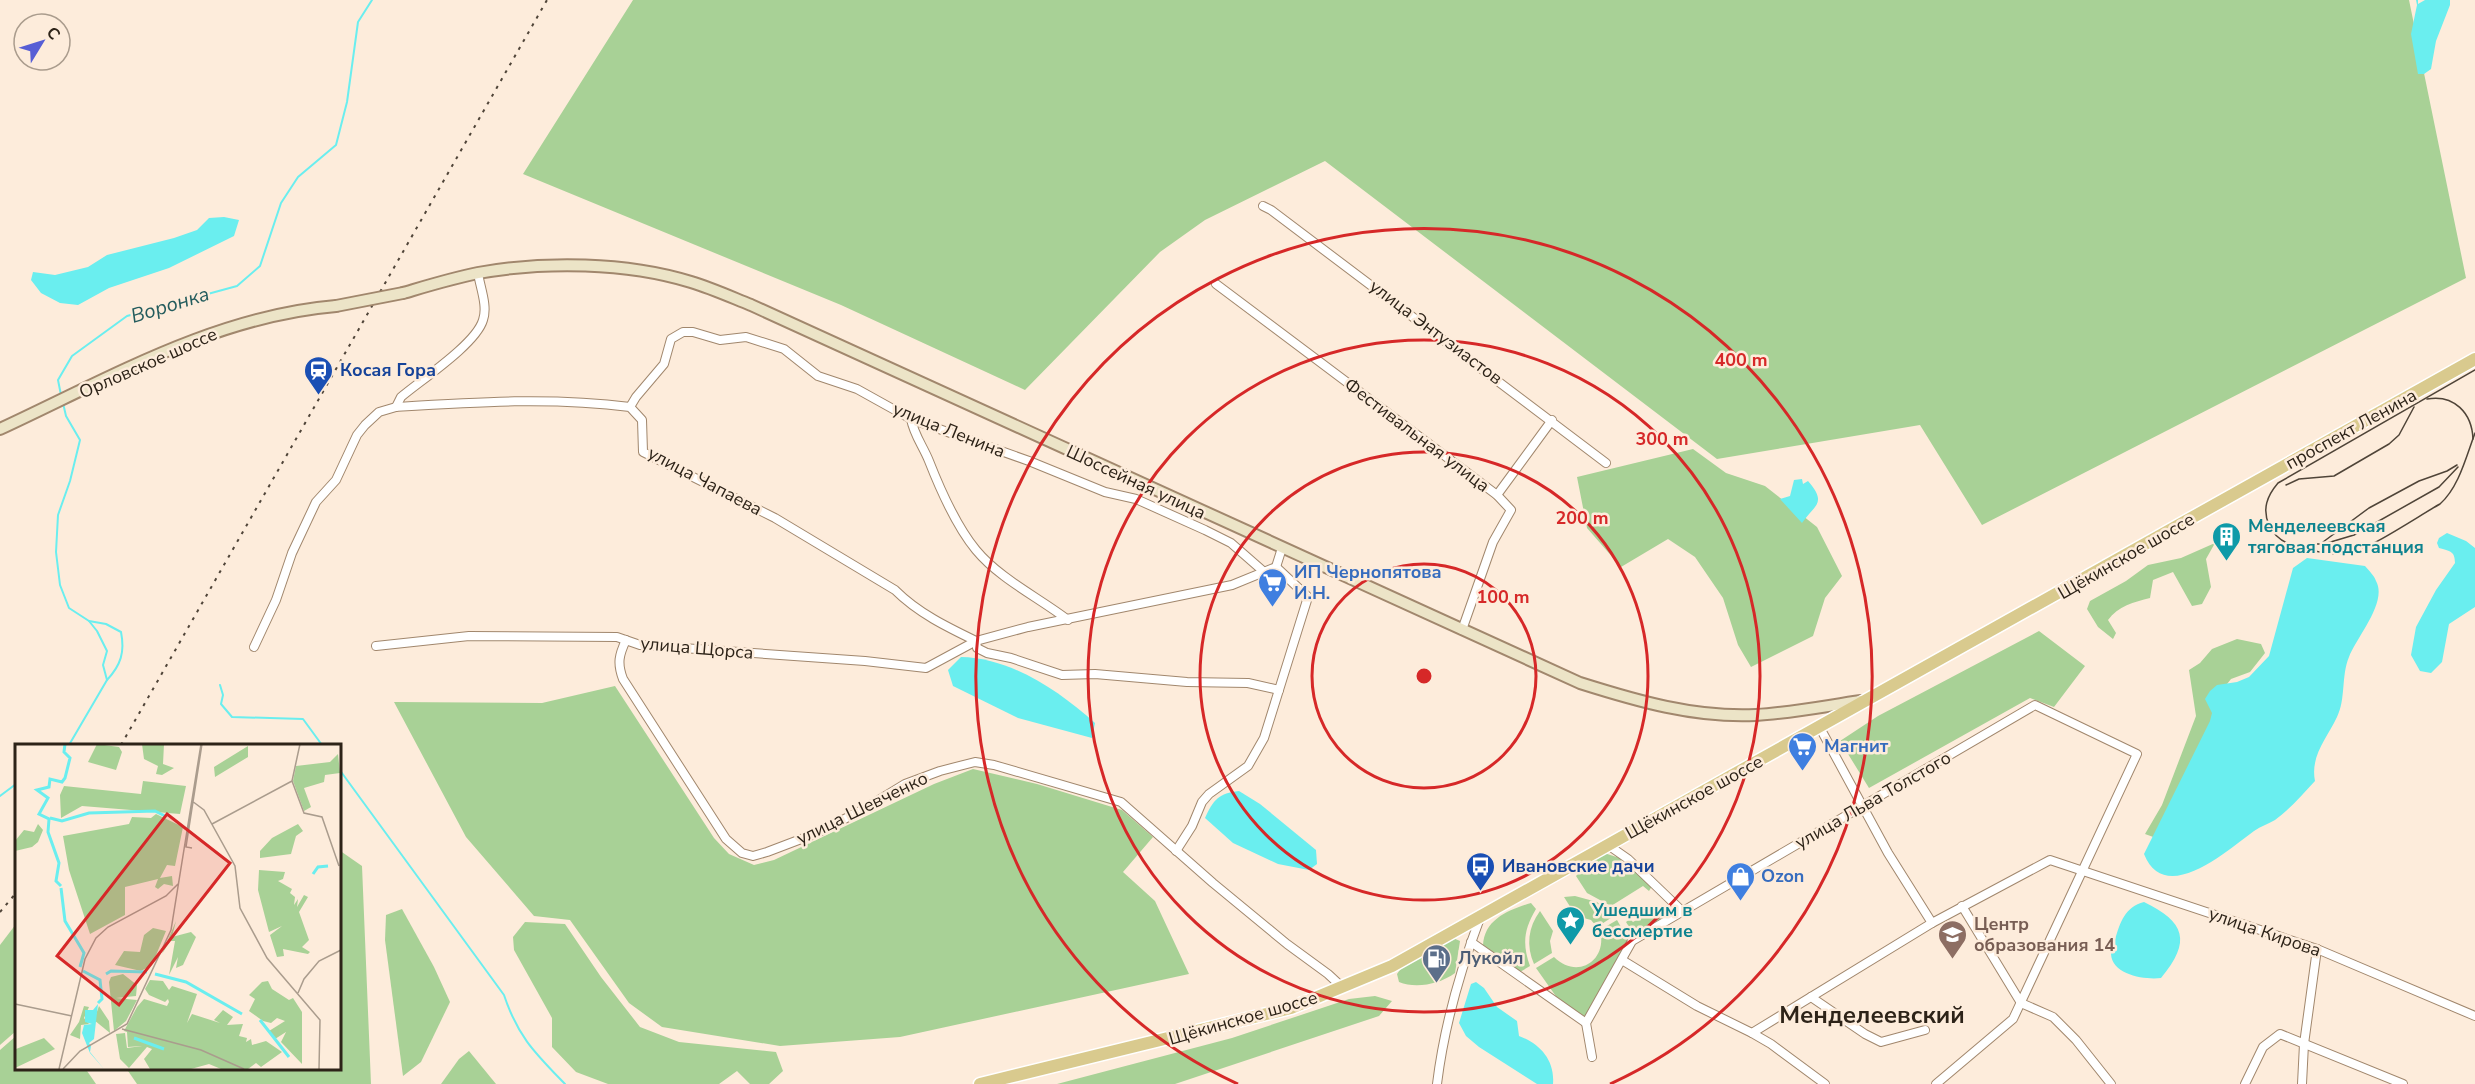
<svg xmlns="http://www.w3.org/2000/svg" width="2475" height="1084" font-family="'Nunito Sans',sans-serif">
<rect width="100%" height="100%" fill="#fdecdb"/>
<g fill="#a8d196">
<path d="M633,0H2409L2466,278L1982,525L1920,425L1717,459L1325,161L1205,220L1160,252L1025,390L841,305L523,174Z"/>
<path d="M1693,449L1726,473L1765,486L1817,527L1842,576L1825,598L1813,636L1751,667L1738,645L1723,598L1695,557L1668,539L1621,567L1587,528L1577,477Z"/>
<path d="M2215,543L2206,559L2211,587L2202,604L2192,606L2173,572L2153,580L2150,598C2134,602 2118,606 2108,620L2116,633L2113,639L2098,627L2087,609L2090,601L2126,581L2148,565L2181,558Z"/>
<path d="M2039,631L2085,666L2054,707L2030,698L1869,788L1840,741L1878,716Z"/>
<path d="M2237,639L2261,644L2265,653L2250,672L2231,679L2223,689L2224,704L2156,838L2145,834L2162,805L2196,716L2189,670L2200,663L2212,649Z"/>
<path d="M615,686L714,838L729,854L754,865L774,860L934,784L973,769L1037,784L1122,810L1153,837L1123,872L1155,901L1189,974L900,1037L780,1046L662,1027L629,1003L570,920L534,916L466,837L394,702L542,703Z"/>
<path d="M339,850L362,866L371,1084H137L126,1068H339Z"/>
<path d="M1604,853L1626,860L1652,886L1649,891L1643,886L1611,906L1587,893L1576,876L1591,860Z"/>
<path d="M1575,896L1597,902L1614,916L1597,927L1591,920L1576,916L1564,897Z"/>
<path d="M1531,903L1536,909C1524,929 1522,944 1530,966L1520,972L1483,946C1484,919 1509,910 1531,903Z"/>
<path d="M402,909L434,967L450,1002L421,1062L403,1076L385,940L386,915Z"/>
<path d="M1656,909L1672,912L1638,932L1631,930L1626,922L1630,919L1633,922Z"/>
<path d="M1540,911L1553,931L1550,941L1552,953L1534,964C1526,946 1528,927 1540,911Z"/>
<path d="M1617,920L1629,941L1585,1020L1560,1002L1536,968L1554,957C1577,980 1608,961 1600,930Z"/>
<path d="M525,922L565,924L601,977L640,1027L679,1042L776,1052L783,1071L769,1084H750L737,1071L719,1084H608L576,1072L552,1047V1018L514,950L513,937Z"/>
<path d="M16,924V1031L0,1045V945Z"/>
<path d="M1453,938L1460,941L1455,973C1440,984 1416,989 1399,982L1397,974L1405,963Z"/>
<path d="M1375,996L1392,1001L1379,1016L1175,1084H1057L1232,1038L1349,999Z"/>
<path d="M16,1036V1068H85L96,1084H0V1050Z"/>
<path d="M469,1051L496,1084H441L459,1059Z"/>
</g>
<g fill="#6aeeef">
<path d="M2416,0H2418V4L2425,0H2450V5L2436,41L2431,69L2424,74H2418L2411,34L2417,5Z"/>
<path d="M224,217L239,220L234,236L169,268L109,288L78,305L60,303L41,293L31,280L33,272L55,275L88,267L107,255L174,238L197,230L209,218Z"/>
<path d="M1802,479L1803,484L1808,481C1828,504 1814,505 1802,523L1780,499L1790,496L1794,480Z"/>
<path d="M2447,533L2466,541L2475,548V607L2449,624L2442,662L2431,673L2420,671L2411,655L2416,627L2436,590L2455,563C2455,551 2450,551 2439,548L2437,543L2439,538Z"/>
<path d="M2307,558L2365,566C2369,571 2374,575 2376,581C2388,602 2356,638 2349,657C2341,676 2346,699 2337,717C2327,738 2310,756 2315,781C2302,795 2290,809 2275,820C2268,824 2261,826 2254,831C2228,850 2165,907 2144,854L2210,721L2212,713L2205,699L2210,691L2217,685L2237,682L2249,677L2269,656L2293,568Z"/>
<path d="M961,657C1011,658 1058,690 1095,723L1092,738L1018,718L953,686L948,670Z"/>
<path d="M1239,791L1260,804L1316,850L1317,864L1309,870L1278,864L1233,843L1205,818C1213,800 1219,793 1239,791Z"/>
<path d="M2144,902C2185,922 2192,941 2161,978C2145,980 2112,975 2111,954C2111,950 2114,944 2115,940C2120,922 2125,907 2144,902Z"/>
<path d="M1476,982L1484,988L1497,1007L1517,1021L1519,1036C1540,1044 1555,1060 1553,1084H1537L1479,1047L1466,1036L1459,1023L1471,984Z"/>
</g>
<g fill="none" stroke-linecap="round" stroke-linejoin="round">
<g stroke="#6aeeef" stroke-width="2">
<path d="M61,395L58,380L72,356L127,316L237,286L260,266L281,203L298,177L336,145L347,102L358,22L372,0"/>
<path d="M63,403L66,416L80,440L70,481L58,515L56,552L60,585L69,608L89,621L97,631L107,651L103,665L107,680L69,745"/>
<path d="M89,621L106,624L121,632C125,652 121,665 107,680"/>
<path d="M220,685L223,695L221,704L232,717L303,719L322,745"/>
<path d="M339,769L504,995C518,1037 535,1053 565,1084"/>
<path d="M0,796L16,784"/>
</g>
<defs>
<g id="street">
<path d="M1263,206L1271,210L1606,463"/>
<path d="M1216,284L1497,495L1511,510L1493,542L1462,630"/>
<path d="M396,407C475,402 552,397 630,407L642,420L643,452L775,518L895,590C918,613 947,627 976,641"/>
<path d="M630,407L636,397L664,364L671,339L683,332H693L720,340L746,337L784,349L818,376L857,389L911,419L1029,461L1105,492L1136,499L1205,530L1231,543L1263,571"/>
<path d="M911,419C914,435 923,446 929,461C940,489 957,527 976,550C1000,579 1038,597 1068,620"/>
<path d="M1497,495L1552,420"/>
<path d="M626,640C619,655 617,663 623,679L726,839L742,853L753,856L767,852L817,833L864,809L905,784L940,771L975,762L994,765L1121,802L1213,883L1287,944L1328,974L1343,988"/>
<path d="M976,641L977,648L987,653L1011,658L1062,675L1095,674L1187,682L1248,683L1279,690"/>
<path d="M376,646L469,636L617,637L640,645L865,661L926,668L976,641L1028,627L1232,585L1276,567L1282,548"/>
<path d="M254,647L276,600L292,553L316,502L336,480L357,435L365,425L379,412L396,407L401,397C421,380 476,344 483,320C488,306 480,287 478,273"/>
<path d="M1819,726L1888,853L1932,923"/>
<path d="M1608,845L1628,859L1683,912"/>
<path d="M1176,851L1192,826L1202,802L1209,794L1248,766L1264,738L1308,597L1276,567"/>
<path d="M1962,906L2021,1003"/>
<path d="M1471,942L1586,1023"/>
<path d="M1622,960L1697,1006L1752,1033L1932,923L2050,860L2317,949L2475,1016"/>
<path d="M1811,997L1865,1034L1881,1042L1925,1030"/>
<path d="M2021,1003L2053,1017L2076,1040L2111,1084"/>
<path d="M1752,1033L1771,1044L1825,1084"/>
<path d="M1592,1057L1586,1023L1632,941L2035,705L2137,754L2013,1019L1936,1084"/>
<path d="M1437,1084C1444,1027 1460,971 1480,918"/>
<path d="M2245,1084L2263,1047L2280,1034L2403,1084"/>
<path d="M2302,1084L2304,1044L2317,949"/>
</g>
<g id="secondary">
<path d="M403,293C427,286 453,278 478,273C545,261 626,262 691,282C711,288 731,297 751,305L1580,683C1637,701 1695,718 1756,715C1791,713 1826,706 1861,701"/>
<path d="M0,429C108,379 215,316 336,306"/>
</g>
<path id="primary" d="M980,1084L1291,1008L1392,966L2475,359"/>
</defs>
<use href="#street" stroke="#a1876d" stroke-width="10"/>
<use href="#secondary" stroke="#a1876d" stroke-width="14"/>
<use href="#primary" stroke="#fff" stroke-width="15"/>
<use href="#street" stroke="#fff" stroke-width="8"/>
<use href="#secondary" stroke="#ece4c7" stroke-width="10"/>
<use href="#primary" stroke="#d9ca8e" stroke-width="12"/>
<g stroke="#4f4438" stroke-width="1.5">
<path d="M2475,370L2278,483C2267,496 2262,509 2269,525C2275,539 2288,545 2301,548C2315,551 2333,556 2347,554C2367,551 2420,515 2440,504C2459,487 2466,457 2475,433"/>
<path d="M2427,399C2454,394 2472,413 2473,439"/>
<path d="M2286,485L2299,479L2334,476L2389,444L2399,435L2414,407"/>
<path d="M2323,542L2369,508L2419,481L2447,471L2457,465"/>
<path d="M2310,544H2324L2354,535L2439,487L2458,467"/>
</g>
<g stroke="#4f4438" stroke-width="2" stroke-dasharray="3 6" stroke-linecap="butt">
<path d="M121,745L547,0"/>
<path d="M0,912L16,893"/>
</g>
<defs>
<path id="secondary-bridge" d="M336,306L403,293"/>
</defs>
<use href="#secondary-bridge" stroke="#a1876d" stroke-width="14" stroke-linecap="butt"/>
<use href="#secondary-bridge" stroke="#ece4c7" stroke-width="10"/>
</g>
<g fill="none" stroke="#d62828" stroke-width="3">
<circle cx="1424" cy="676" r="112"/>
<circle cx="1424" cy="676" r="224"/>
<circle cx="1424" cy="676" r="336"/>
<path d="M1238 1084A448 448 0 1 1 1610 1084"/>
</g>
<defs>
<symbol id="station-pin" viewBox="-11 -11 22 30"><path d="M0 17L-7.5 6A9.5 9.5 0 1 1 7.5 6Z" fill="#1a4fb4" stroke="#fdecdb"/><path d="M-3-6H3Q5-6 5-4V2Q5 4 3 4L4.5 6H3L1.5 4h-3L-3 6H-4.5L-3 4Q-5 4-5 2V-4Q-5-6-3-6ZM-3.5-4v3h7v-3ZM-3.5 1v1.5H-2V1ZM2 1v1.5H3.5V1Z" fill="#fff"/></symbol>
<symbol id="building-pin" viewBox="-11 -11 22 30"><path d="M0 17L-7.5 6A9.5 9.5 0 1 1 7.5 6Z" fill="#0f9aa8" stroke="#fdecdb"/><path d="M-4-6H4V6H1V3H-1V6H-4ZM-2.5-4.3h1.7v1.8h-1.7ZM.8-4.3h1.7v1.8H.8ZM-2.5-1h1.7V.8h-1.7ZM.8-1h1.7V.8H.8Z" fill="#fff"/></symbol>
<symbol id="supermarket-pin" viewBox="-11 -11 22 30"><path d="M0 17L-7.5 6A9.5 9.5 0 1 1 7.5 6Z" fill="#3f7fe0" stroke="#fdecdb"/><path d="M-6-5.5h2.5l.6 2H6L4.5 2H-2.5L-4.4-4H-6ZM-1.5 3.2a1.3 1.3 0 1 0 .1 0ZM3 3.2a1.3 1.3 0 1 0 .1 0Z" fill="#fff"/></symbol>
<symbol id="bus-pin" viewBox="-11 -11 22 30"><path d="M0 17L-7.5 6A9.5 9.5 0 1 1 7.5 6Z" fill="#1a4fb4" stroke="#fdecdb"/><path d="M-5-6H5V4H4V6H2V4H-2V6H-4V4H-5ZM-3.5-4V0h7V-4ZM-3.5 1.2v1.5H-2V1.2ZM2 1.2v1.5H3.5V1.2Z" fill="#fff"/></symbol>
<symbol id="shop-pin" viewBox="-11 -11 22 30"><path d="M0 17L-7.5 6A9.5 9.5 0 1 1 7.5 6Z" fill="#3f7fe0" stroke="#fdecdb"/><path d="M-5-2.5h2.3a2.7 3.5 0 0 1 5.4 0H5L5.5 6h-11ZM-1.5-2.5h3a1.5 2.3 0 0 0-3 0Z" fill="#fff"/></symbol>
<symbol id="sight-pin" viewBox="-11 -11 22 30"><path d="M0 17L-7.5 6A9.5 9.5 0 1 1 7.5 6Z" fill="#0f9aa8" stroke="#fdecdb"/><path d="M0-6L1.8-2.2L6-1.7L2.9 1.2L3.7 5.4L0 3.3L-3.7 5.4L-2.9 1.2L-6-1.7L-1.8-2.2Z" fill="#fff"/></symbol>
<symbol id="school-pin" viewBox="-11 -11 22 30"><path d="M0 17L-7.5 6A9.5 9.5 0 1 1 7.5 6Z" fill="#8d6e63" stroke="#fdecdb"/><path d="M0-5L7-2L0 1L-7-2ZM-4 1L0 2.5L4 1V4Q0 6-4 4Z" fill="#fff"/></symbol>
<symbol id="fuel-pin" viewBox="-11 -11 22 30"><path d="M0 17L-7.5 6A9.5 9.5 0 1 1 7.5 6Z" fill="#5c6f8a" stroke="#fdecdb"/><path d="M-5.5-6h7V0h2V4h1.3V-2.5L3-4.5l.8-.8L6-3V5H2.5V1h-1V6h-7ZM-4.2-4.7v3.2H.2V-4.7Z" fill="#fff"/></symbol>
</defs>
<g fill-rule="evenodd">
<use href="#station-pin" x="302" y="354" width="33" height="45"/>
<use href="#building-pin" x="2210" y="520" width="33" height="45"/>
<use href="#supermarket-pin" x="1256" y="566" width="33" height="45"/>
<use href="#supermarket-pin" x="1786" y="730" width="33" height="45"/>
<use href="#bus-pin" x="1464" y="850" width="33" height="45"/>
<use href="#shop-pin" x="1724" y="860" width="33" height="45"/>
<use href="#sight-pin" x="1554" y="904" width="33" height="45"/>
<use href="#school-pin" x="1936" y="918" width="33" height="45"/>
<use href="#fuel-pin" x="1420" y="942" width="33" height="45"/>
</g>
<g text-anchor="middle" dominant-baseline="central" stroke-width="5" stroke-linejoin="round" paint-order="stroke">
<g font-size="18" fill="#2d2318" stroke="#fdecdb">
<text transform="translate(1436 332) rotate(37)">улица Энтузиастов</text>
<text transform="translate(148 363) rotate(-24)">Орловское шоссе</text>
<text transform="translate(2351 429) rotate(-29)">проспект Ленина</text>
<text transform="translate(949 430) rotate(22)">улица Ленина</text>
<text transform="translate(1417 435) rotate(37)">Фестивальная улица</text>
<text transform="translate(705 481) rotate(28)">улица Чапаева</text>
<text transform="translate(1136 482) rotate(25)">Шоссейная улица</text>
<text transform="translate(2126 556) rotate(-30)">Щёкинское шоссе</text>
<text transform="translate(697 648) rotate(5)">улица Щорса</text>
<text transform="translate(1694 797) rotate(-29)">Щёкинское шоссе</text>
<text transform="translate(1873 800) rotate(-30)">улица Льва Толстого</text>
<text transform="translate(862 808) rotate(-26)">улица Шевченко</text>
<text transform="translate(2265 932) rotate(19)">улица Кирова</text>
<text transform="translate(1243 1018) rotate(-16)">Щёкинское шоссе</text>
</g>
<g font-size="18" font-weight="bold" fill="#164399" stroke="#fdecdb" text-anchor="start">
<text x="340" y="370">Косая Гора</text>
<text x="1502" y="866">Ивановские дачи</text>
</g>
<g font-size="18" font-weight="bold" fill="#0d838f" stroke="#fdecdb" text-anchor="start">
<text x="2248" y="526">Менделеевская<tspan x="2248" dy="21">тяговая подстанция</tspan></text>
<text x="1592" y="910">Ушедшим в<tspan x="1592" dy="21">бессмертие</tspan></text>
</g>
<g font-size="18" font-weight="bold" fill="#366cbe" stroke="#fdecdb" text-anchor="start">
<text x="1294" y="572">ИП Чернопятова<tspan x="1294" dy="21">И.Н.</tspan></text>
<text x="1824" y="746">Магнит</text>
<text x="1761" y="876">Ozon</text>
</g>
<g font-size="18" font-weight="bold" fill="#785e54" stroke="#fdecdb" text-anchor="start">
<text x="1974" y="924">Центр<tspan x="1974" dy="21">образования 14</tspan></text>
</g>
<g font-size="18" font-weight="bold" fill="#4e5e75" stroke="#fdecdb" text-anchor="start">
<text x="1458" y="958">Лукойл</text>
</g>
<g font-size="20" font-style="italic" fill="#245c5d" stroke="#fdecdb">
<text transform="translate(170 305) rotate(-17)">Воронка</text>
</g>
<g font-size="24" font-weight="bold" fill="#2d2318" stroke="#fdecdb">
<text x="1872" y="1015">Менделеевский</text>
</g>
</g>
<g transform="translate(15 744)">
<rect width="326" height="326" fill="#fdecdb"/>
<path d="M82,0L104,3L107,8L101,26L73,18ZM127,0H149L148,20L159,24L147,31L141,30L143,22L129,15ZM233,2V13L200,33L199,23ZM323,10L325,29L310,31L309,38L289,44L296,63L289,67L278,37L281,22L315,18ZM128,37L171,42L165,70L67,62L46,74L45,51L49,42L126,50ZM141,70L168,83L160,122L152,121L145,134L157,132L158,142L149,140L143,145L140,143L143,135L110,143V171L75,190L54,126L48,92L114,80L117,73L136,74ZM23,80L28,86L23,98L17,103L0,107V97L9,86L19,88ZM283,80L288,87L281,92L276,110L245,114V107L257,94ZM244,126L270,128L268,135L263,137L277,145L275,149L280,153L279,161L283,155L282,163L289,151L293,153L284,168L294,196L287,203L295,208L293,210L268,205L269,212L262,213L255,191L267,182L254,188L243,146ZM161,177L157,193L176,188L181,193L168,221L161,224L163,213L154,231L160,197H155L147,210ZM138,184L151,187L137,221L126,227L100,221L109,207L125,208L129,191ZM108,230L122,241L121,252L101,254L122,256L111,277L99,287L94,238L96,233ZM135,236L148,237L154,246L157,242L182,250L172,279L177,270L205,279L199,276L208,266L218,273L212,281L228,280L224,292L232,294L231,298L236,295L237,301L251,297L267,308L246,323L241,319L233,325H206L194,320L176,325H135L129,315L137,305L132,303L114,324L105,315L101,290L110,289L112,304L127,302L113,303L112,288L109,287L122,263L129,255L152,262L154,258L153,255L150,258L134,251L130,245ZM253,237L257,245L274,256L278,254L287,268V320L266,298L271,288L260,295L254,287L270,277L262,274L256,279L248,277L234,267L240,255L234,251L247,238ZM69,262L74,263L69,274L74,280L66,281L65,295L55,291L64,278ZM84,262L94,277L95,289L79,276ZM29,294L40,305L0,324L1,305Z" fill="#a8d196"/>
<path d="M83,260L79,295L74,299L76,302L75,308L89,325L75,309L67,289L69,281L77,280L70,278V266H78Z" fill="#6aeeef"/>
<path fill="none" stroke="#6aeeef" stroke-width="3" d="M35,74L47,77L74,69L140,67L150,72M298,130L303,123L313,122M46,142L41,137L44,119L33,88L34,75L24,70L33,54L22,46L34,43L35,35L47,38L50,34L55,14L49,8L50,0M46,144L50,177L69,209L65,223M68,227L85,236L87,255L83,259M91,230L96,227L132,228M140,230L171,238L227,270M245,276L274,313M119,294L149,305"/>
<path fill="none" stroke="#aa9c8d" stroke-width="1.5" d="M277,37L289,69L307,73L324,122M277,37L285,0M177,57L189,66L220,122L225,164L252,214L305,276L304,325M197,80L277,37M177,104L171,103L187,0M283,249L289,235L304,217L326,206M0,260L57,272M107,285L186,306L229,325M44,325L70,215L81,194L93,183L151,152L163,140M48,325L65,307L112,280L156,186L186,0"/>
<path fill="#d62828" fill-opacity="0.15" stroke="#d62828" stroke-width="3" d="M152,70L215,119L104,261L42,212Z"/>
<rect width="326" height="326" fill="none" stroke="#2d2318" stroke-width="3"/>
</g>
<circle cx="1424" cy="676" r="9" fill="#d62828" stroke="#fdecdb" stroke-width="3"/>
<g font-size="18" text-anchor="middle" font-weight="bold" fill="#d62828" stroke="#fdecdb" stroke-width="5" stroke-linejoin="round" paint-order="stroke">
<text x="1741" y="366">400 m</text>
<text x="1662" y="445">300 m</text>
<text x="1582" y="524">200 m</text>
<text x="1503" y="603">100 m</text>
</g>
<g transform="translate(42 42) rotate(52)"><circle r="28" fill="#fdecdb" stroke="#aa9c8d" stroke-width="1.5"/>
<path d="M0-4.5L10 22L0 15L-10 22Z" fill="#575ed5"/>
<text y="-9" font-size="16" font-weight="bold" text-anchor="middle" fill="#2d2318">С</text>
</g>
</svg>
